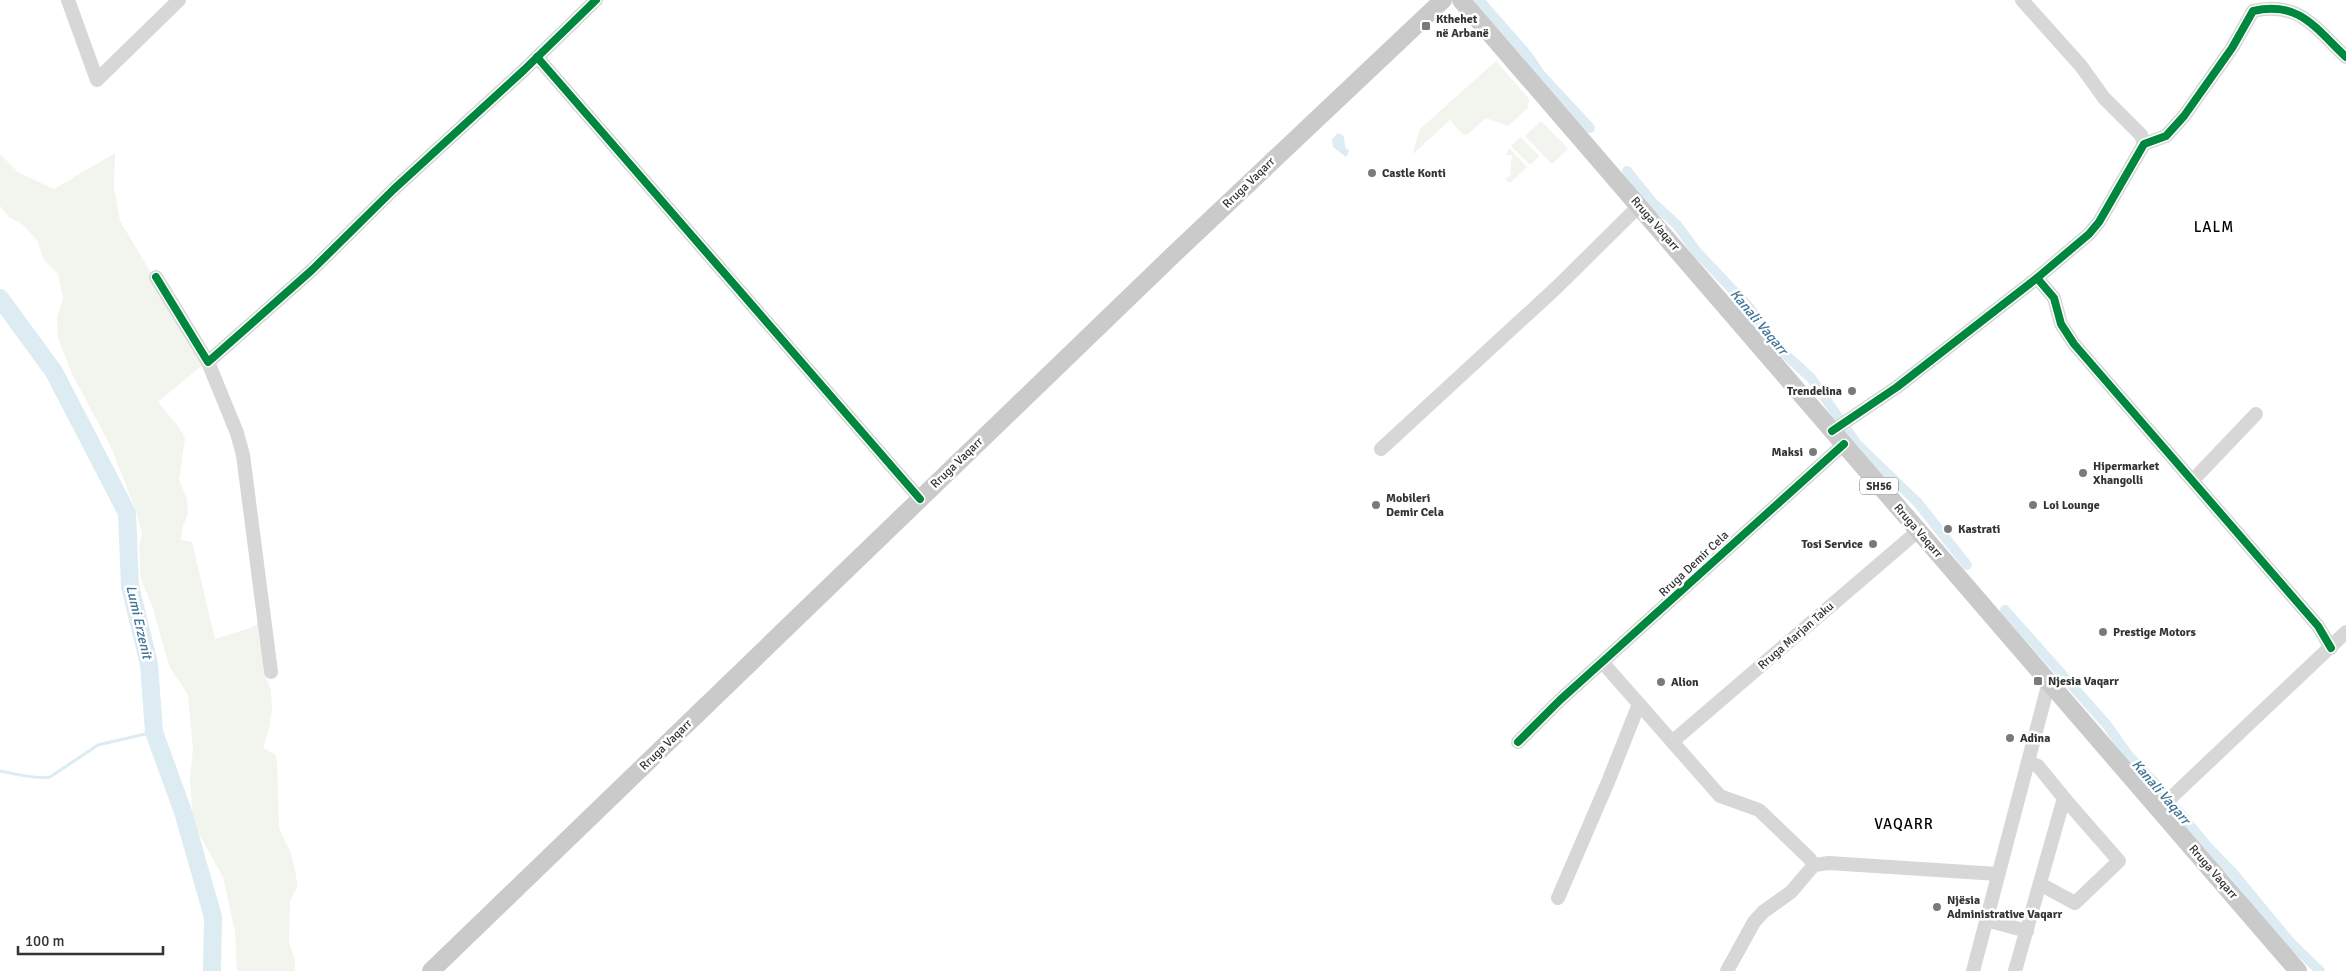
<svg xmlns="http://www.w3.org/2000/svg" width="2346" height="971" font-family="Signika,sans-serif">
<rect width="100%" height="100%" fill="#fff"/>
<g fill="#f1f5ed">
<path d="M1496,61L1529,99L1528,108L1508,126L1486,118L1467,135L1462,134L1450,120L1412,155L1420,129Z"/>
<path d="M1541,121L1568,149L1552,164L1525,136Z"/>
<path d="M1521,137L1539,156L1530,165L1511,146Z"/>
<path d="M1509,148L1527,167L1511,182H1508L1505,178L1510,177L1512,155H1506Z"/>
<path d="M115,153L114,187L120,221L205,363L158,402L179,427L185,439L179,480L187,499L188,513L183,526L181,540L192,542L215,639L250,628L259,623V640L264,651L263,671L271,690L272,710L269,729L263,748L275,754L277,761L279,828L291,854L296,874L297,888L290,900L289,942L295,961V971H237L235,932L223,877L193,823L190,777L193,749L188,695L169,666L152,605L141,580L139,547L142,534L135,508L110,445L73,376L58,338L57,318L63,299L58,274L44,260L37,240L22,224L9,217L0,206V154L18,172L54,189Z"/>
</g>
<path fill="#ddebf3" d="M1338,133L1344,136L1345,147L1349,151L1346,157L1333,147L1332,139Z"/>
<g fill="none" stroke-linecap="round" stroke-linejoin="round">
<path stroke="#ddebf3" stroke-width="3" d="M0,771C12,774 39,779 50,777L98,745L154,732"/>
<g stroke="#ddebf3" stroke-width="10">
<path d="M1479,0L1528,56L1540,74L1590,128"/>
<path d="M1627,171L1652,202L1677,225L1696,251L1750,308L1774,344L1811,378L1857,444L1918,503L1967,565"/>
<path d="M2005,610L2107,725L2128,755L2157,785L2206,845L2233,873L2290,942L2320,971"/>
</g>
<path stroke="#ddebf3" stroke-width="18" d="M0,298L54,372L127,513L130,586L149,664L154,732L183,812L213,917L212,971"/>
<g stroke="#d7d7d7" stroke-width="14">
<path d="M68,0L97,80L179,0"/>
<path d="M2022,0L2081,66L2104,98L2141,135L2144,144"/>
<path d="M537,57L920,499"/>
<path d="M156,277L208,362L312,270L394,189L524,70L596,0"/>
<path d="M2037,278L2054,298L2061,324L2074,344L2318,626L2331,648"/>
<path d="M208,362L237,433L243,455L271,672"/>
<path d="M1832,431L1897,387L2037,278L2089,234L2099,222L2144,144L2166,136L2184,116L2232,48L2253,11C2299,0 2316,29 2346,57"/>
<path d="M1381,449L1556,288L1639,206"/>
<path d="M2193,480L2256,414"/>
<path d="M1603,663L1720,796L1759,810L1809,858L1814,865"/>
<path d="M1673,741L1918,531"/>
<path d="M1518,742L1560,700L1844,444"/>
<path d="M2159,809L2346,632"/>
<path d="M2040,884L2075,903L2119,861L2064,798"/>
<path d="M1558,898L1608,782L1639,704"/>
<path d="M1986,920L2027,931"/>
<path d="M1727,971L1754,922L1763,912L1791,892L1814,865L1829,863L1998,874"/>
<path d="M1973,971L2049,682"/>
<path d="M2015,971L2064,798L2038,766L2028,762"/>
</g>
<g stroke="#cacaca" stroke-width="18">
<path d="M1461,0L2298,971"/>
<path d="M431,971L1173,255L1443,0"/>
</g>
<defs>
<g id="cycleway">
<path d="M537,57L920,499"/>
<path d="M156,277L208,362L312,270L394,189L524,70L596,0"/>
<path d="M2037,278L2054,298L2061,324L2074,344L2318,626L2331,648"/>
<path d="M1832,431L1897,387L2037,278L2089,234L2099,222L2144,144L2166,136L2184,116L2232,48L2253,11C2299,0 2316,29 2346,57"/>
<path d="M1518,742L1560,700L1844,444"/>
</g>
</defs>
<use href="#cycleway" stroke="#fff" stroke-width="11"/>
<use href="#cycleway" stroke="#00873e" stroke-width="8"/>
</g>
<g fill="#7a7a7a" stroke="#fff" stroke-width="2">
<rect x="1421" y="21" width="10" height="10" rx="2.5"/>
<circle cx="1372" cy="173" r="5"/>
<circle cx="1852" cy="391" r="5"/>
<circle cx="1813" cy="452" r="5"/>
<circle cx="2083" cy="473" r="5"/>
<circle cx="1376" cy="505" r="5"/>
<circle cx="2033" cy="505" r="5"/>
<circle cx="1948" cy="529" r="5"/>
<circle cx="1873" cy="544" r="5"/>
<circle cx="2103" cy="632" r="5"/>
<rect x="2033" y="676" width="10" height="10" rx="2.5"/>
<circle cx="1661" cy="682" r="5"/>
<circle cx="2010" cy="738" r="5"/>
<circle cx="1937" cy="907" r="5"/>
</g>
<g text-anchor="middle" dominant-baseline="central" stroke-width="5" stroke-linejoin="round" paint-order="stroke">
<rect fill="#fff" stroke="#707070" stroke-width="1" x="1860" y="477.5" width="38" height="17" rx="4"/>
<g font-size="11" font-weight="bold" fill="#333">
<text x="1879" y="486">SH56</text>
</g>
<g font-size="12" font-weight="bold" fill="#333" stroke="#fff" text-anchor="start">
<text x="1436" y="19">Kthehet<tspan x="1436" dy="14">në Arbanë</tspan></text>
<text x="1382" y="173">Castle Konti</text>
<text x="1842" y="391" text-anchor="end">Trendelina</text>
<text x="1803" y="452" text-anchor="end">Maksi</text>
<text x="2093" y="466">Hipermarket<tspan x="2093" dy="14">Xhangolli</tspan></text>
<text x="1386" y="498">Mobileri<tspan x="1386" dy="14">Demir Cela</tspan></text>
<text x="2043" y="505">Loi Lounge</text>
<text x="1958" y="529">Kastrati</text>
<text x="1863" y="544" text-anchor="end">Tosi Service</text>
<text x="2113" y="632">Prestige Motors</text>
<text x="2048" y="681">Njesia Vaqarr</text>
<text x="1671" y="682">Alion</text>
<text x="2020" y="738">Adina</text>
<text x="1947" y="900">Njësia<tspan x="1947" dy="14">Administrative Vaqarr</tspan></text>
</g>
<g font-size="12" fill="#333" stroke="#fff">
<text transform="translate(1249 183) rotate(-44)">Rruga Vaqarr</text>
<text transform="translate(1655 224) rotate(49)">Rruga Vaqarr</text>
<text transform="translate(957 463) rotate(-44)">Rruga Vaqarr</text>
<text transform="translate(1918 531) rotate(49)">Rruga Vaqarr</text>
<text transform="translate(1694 564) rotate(-43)">Rruga Demir Cela</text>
<text transform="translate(1796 636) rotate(-41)">Rruga Marjan Taku</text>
<text transform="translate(666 745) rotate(-44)">Rruga Vaqarr</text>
<text transform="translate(2213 872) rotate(49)">Rruga Vaqarr</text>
</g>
<g font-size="14" font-style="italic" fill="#3f7597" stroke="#fff">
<text transform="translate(1759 322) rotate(50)">Kanali Vaqarr</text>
<text transform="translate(139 622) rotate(77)">Lumi Erzenit</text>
<text transform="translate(2161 792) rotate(49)">Kanali Vaqarr</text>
</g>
<g font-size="15" letter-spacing="1" fill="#000" stroke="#fff">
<text x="2214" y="227">LALM</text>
<text x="1904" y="824">VAQARR</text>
</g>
</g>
<path d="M18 946v8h145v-8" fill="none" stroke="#333333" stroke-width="2.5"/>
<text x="25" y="946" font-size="15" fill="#333333" stroke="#ffffff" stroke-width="4" paint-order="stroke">100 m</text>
</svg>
